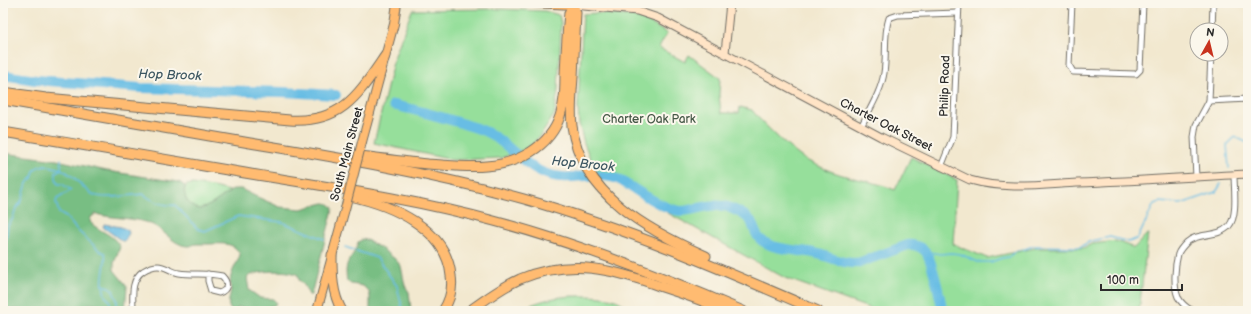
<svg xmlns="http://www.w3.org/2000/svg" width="1251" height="314" font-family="'Balsamiq Sans',sans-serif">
<rect width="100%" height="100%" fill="#fbf7ec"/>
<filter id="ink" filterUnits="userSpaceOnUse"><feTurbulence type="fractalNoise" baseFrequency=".025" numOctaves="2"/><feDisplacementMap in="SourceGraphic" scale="8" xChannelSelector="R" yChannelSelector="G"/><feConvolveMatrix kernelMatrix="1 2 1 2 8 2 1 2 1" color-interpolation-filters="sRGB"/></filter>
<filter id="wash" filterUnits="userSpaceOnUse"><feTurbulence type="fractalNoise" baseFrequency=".012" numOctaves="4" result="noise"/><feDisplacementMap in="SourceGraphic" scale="16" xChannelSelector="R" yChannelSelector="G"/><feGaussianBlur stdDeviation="0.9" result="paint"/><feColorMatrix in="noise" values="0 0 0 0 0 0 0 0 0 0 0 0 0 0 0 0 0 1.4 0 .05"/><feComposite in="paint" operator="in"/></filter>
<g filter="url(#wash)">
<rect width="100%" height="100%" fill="#f2e8cf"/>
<g fill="#96df9b" stroke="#608563">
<path d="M498,9L545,11L559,15L561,24L558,91L554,115L543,132L532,145L521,151L501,158L453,160L374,143L394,58L412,10Z"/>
<path d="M597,13L633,16L643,19L667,33L659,48L685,62L689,55L720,78L719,95L721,113H739L740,107L752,110C760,121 796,156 808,161C818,166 829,171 839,174C858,180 877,182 895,190L911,157L957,180L953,244L987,258L1035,248H1083L1092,244L1116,241L1134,248L1148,233L1139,311H877L785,278L668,213L649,198L622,182L599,176L590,158L584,143L579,124L578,106L583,14Z"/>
<path d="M193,184L213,187L230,191C219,198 198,220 187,201C184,196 184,191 186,185Z"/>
<path d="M578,296C591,296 609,296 620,302C624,304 627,308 631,311H518C536,301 557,296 578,296Z"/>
</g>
<g fill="#78be83" stroke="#527457">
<path d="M3,153L57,160L107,171L179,182L185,186L184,191L186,199L190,204L196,208L201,209L212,204L234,189H241L255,196L280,207L301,209L324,203C328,203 332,205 333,209L311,295H309L304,285L299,280L298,275C289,269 253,270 247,278L249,290L260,298L273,299L276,302L275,305L266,308L251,309L238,307L235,311L231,310C227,306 229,300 230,295C232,289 229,282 231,276C233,268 238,262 240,255C235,241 220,244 208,244C204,244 199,244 196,244C194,244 191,246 190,246C175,247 165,231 153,225C136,217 114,219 96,214L91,217L90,222C99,232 114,234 120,247L114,263V270L127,286L125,311H103L99,305C90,304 87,301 83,311C79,311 72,312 69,311C61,308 56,299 49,311H25L17,309L3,311Z"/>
<path d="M363,239L367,240L382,249L395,259L401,266L405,286L409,292L411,311H370V296L369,292L363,286L351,284L347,281C343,257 354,260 358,242Z"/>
</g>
<path fill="#67bde4" stroke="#497488" d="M104,224L121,227L128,230L129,233L125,241H122L103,227Z"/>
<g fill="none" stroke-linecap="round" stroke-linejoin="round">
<g stroke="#67bde4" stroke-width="1.5">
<path d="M42,81L44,86"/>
<path d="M61,159V169C75,176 79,184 90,193C101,201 130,195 143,194C152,201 164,206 175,205L198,229L205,231L238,216L282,222L324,239"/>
<path d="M1229,168L1227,145L1235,137L1248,143"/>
<path d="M61,169L56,172V178L58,184H62L71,190L57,199L56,202L59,213L66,217L78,231L100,251L105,253C107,264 101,275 103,285L109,287L113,290C113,295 118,298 117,302C117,305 115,308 114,311"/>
<path d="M6,240L8,225L12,220L16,209L22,200L27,183L32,178L34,171L38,167L45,165L61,169"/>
<path d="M345,247L377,258L397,286L403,311"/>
<path d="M925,251L940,254L951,253L960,254L978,262H991L1002,258L1009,257L1014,252L1018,250L1025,249L1033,246L1080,247L1091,241L1110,237L1129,242L1138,238L1154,204L1160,202L1181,204L1216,192L1221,184"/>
<path d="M103,285L105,296L110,301L109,311"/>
</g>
<g stroke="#67bde4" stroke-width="10">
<path d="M3,75L36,80L141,88L283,92L336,95"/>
<path d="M393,105C416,110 438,116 461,123C472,127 483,129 492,135C511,147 526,167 547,174C571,183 597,169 620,180C635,189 665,211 682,211C698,210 712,202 728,207C735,210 746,214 751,221C754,227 755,235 761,240C774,250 798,250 814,253C830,256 844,266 861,262L908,245C914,244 921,247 925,251C932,258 940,299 943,311"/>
</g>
</g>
</g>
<g filter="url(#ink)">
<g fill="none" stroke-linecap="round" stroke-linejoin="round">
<defs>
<g id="street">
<path d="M1072,3L1069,65L1073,72L1136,74L1140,70L1143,3"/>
<path d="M1212,30L1213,3"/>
<path d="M1209,101L1248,99"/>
<path d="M861,127C869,110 881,92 884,73C887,55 883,36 889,18L898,15L958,13"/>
<path d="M941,167L953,137L959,3"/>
<path d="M1196,177L1194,137L1196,125L1209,101L1211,54"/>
<path d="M133,311C133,297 130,280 143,271C148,268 152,266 158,266C165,266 172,272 179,273C193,275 208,273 222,276C229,283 228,290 219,293L211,291L208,281V274"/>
<path d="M1193,311C1187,308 1181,303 1178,297C1173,286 1175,265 1178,254C1179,251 1184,245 1187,242C1198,232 1218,238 1229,226C1238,216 1234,188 1234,175"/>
</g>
<g id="secondary">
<path d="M573,5L637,11L658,18L881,137L970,180C1005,190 1041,185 1077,183C1134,181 1191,177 1248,174"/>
<path d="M725,53L730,3"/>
</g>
<g id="primary">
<path d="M532,3L573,5"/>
<path d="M362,142L394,24L397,3"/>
<path d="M317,311L345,209"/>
</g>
<g id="highway">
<path d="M3,92L46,98L290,120C342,123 358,95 385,56"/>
<path d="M3,100C85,114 168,129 250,143C342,158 434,174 524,199C626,228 721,269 818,311"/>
<path d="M3,132C84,145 165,160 245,173C329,187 413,199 494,221C580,244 662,276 743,311"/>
<path d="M361,156C384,159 406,162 428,164C447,165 467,168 486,166C517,164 550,147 560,116C565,102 565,88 565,74C566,53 567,33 569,13L573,5L576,13C575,34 574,56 573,77C572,93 570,110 572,126C581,195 649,231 706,256"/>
<path d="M350,196C391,205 447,228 451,276C453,288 450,300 443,311"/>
<path d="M332,255C332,275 332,293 342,311"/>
<path d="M469,311C485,300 502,287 520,279C571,258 613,269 662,287C684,294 706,302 727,311"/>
</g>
</defs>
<use href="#street" stroke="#716d64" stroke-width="7"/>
<use href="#secondary" stroke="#716d64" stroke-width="9"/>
<use href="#primary" stroke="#716d64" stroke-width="10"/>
<use href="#highway" stroke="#716d64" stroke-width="11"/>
<use href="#street" stroke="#fff" stroke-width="5"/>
<use href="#secondary" stroke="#ffe4c6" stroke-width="7"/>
<use href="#primary" stroke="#ffbb71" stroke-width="8"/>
<use href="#highway" stroke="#ffbb71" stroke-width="9"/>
<defs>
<path id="primary-bridge" d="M345,209L362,142"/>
</defs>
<use href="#primary-bridge" stroke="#716d64" stroke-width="10" stroke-linecap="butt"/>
<use href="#primary-bridge" stroke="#ffbb71" stroke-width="8"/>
</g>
</g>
<g text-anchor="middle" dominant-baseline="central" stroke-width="4" stroke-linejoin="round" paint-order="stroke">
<g font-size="12" fill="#2b2b2b" stroke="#fbf7ec">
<text transform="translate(945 86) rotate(-88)">Philip Road</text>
<text transform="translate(886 125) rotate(27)">Charter Oak Street</text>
<text transform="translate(347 154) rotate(-75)">South Main Street</text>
</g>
<g font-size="12" fill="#465847" stroke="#fbf7ec">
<text x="649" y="119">Charter Oak Park</text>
</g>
<g font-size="13" font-style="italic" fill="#3d5762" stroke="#fbf7ec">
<text transform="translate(170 75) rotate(2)">Hop Brook</text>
<text transform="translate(583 164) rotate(6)">Hop Brook</text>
</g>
</g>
<rect width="1251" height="314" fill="none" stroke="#fbf7ec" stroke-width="16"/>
<g transform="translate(1209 42) rotate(8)"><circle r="19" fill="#fbf7ec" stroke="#a8a59f"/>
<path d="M0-3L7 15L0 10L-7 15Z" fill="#c8321e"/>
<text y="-6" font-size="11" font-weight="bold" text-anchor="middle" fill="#2b2b2b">N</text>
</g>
<path d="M1101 284v6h81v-6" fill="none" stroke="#2b2b2b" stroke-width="2"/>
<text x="1107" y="284" font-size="12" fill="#2b2b2b" stroke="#fbf7ec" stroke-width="3" paint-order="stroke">100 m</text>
</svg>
